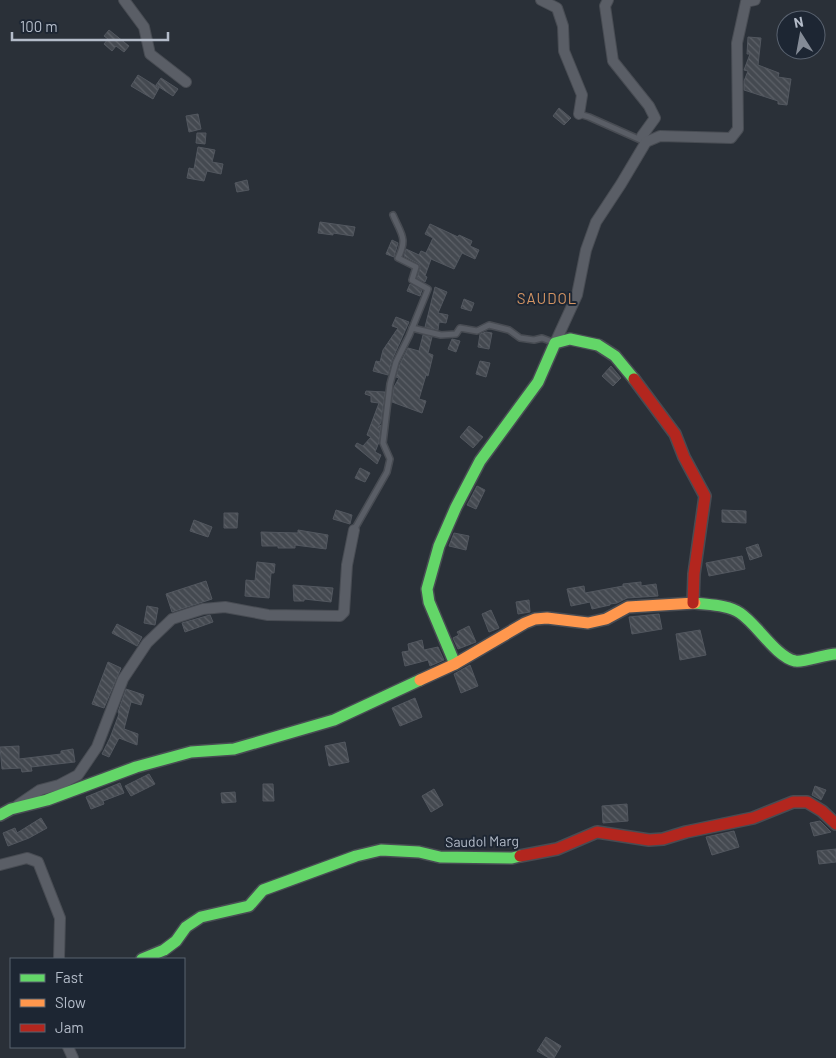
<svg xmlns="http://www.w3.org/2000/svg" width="836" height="1058" font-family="Barlow,sans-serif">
<defs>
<pattern id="building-back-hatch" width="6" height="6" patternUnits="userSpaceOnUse" patternTransform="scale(1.25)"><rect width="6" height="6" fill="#444950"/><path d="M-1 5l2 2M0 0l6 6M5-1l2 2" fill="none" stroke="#5d6168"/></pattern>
</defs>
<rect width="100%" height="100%" fill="#2a3038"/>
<g fill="url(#building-back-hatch)" stroke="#52575f">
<path d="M109,30L129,46L124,52L116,46L112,51L104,44L108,39L104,36Z"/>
<path d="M748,37L761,38L758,65L779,73L778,77L791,79L787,105L778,104V101L744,90V81L748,71L744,70L750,54H747Z"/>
<path d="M138,75L159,88L153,99L131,86Z"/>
<path d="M161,78L178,89L173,96L156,85Z"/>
<path d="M559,108L571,118L564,125L553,116Z"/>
<path d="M198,114L201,129L189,132L186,116Z"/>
<path d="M197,133H206L205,144L196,143Z"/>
<path d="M198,147L215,150L212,162L223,164L221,174L207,171L204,181L187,178L189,168L194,169Z"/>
<path d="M247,180L249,190L237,192L235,183Z"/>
<path d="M320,222L355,227L353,236L333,233V235L318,233Z"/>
<path d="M430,224L458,237L459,235L472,241L470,246L479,250L475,259L462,253L454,269L431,259L425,276L427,277L425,282L417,278L420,268L419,264L404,256L406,249L419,255L421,251L426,253L433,238L425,234Z"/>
<path d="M392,240L398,243L394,257L386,254Z"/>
<path d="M410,284L422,290L420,296L407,291Z"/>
<path d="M435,287L447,292L438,313L448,315L446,323L439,322L438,330L425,327Z"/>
<path d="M464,299L474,303L471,311L461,308Z"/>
<path d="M396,317L409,322L392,360L388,375L373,371L376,361L380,362L383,350L398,328L392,326Z"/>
<path d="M486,332L492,333L489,349L478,347L480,334Z"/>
<path d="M423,335L432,337L428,353L433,355L428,376L426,375L419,399L426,401L422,413L392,402L394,387L399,378L396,377L400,364L408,348L419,351Z"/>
<path d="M452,339L460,341L456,352L448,349Z"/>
<path d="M480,361L490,363L486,377L476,374Z"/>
<path d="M611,366L621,378L613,386L602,376Z"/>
<path d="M366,391L385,392L381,422L378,428L381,425L379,442L375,452L381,455L377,464L355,446L357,443L363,446L371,437L367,435L379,403L371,402V396L365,394Z"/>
<path d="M469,426L483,437L473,448L460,437Z"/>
<path d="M360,468L370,473L365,482L355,478Z"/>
<path d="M477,486L485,490L476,509L467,505Z"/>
<path d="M336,510L352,515L350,524L333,519Z"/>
<path d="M722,510L746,511V523L722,522Z"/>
<path d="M224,513H238L237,528H224Z"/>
<path d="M194,520L212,527L208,537L190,531Z"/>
<path d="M298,530L328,535L326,549L295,545V548H278V546H262L261,532L298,533Z"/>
<path d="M454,533L469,536L466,550L449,546Z"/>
<path d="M758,544L762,556L750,560L746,548Z"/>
<path d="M742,556L745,569L709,576L706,563Z"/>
<path d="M257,562L275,564L274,573H271L269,598L245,596L246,580L255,581Z"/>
<path d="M206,581L212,599L172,612L166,594Z"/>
<path d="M641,582V586L656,584L658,596L627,598L617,603L610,604V605L592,609L590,602L571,606L567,589L584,586L585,593L623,586V584Z"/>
<path d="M293,585L333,588L331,602L304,599V601H294Z"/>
<path d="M529,600L530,612L518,614L516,602Z"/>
<path d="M147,606L158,608L155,625L144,623Z"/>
<path d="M491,610L499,628L489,632L482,614Z"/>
<path d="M659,614L662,629L632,634L629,617Z"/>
<path d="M210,615L213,622L185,632L182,623Z"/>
<path d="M117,624L142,637L137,646L112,633Z"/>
<path d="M469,626L476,642L458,649L453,638L459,635L457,632Z"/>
<path d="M700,630L706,655L680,660L676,634Z"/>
<path d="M422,640L424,650L438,647L444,660L430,666L428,660L405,666L402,652L409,651L408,644Z"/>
<path d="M108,662L121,668L104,708L92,704Z"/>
<path d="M470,665L478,686L461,693L454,674Z"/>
<path d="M126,689L144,695L141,705L131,702L124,729L138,734L137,745L119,738L109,757L102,754L110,738L119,714L118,712Z"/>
<path d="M415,698L422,717L400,726L392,708Z"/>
<path d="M345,742L349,762L329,766L325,746Z"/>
<path d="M19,746V759L61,754V751L73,749L75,762L31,767L32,771L22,772L21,768L2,769L0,747Z"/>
<path d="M149,774L155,784L131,796L125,786Z"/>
<path d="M120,783L124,793L103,801L104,804L91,809L86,797Z"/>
<path d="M263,784H273L274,801H263Z"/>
<path d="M815,786L826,790L821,800L812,795Z"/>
<path d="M434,789L443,805L431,812L422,796Z"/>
<path d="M235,792L236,802L222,803L221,793Z"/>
<path d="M627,804L628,821L603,823L602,806Z"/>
<path d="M41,818L47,828L29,838L8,846L3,833L15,828L17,833Z"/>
<path d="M820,821L831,832L814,836L810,823Z"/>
<path d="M734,831L739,847L712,855L706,837Z"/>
<path d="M836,849V862L819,864L817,851Z"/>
<path d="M546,1037L561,1046L554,1058H549L537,1051Z"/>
</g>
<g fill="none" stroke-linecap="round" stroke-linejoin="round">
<defs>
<g id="lane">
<path d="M579,114L589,117L643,141"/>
<path d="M412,328L441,335L456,334L460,328L477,331L489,325L509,330L520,338L534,340L542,338L555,343"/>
<path d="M354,530L387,472L390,459L383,443L390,384L396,362L409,336L428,289L412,280L416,267L398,258C408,238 401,234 393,215"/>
</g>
<g id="street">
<path d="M124,0L144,27L150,54L186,82"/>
<path d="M541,0L557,8L563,26L564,51L582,95L579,114"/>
<path d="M608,0L605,6L613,61L649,106L655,118L642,136L646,142"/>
<path d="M555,343L577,295L586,250L596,222L621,184L646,142L660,136L731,138L738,129L737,43L746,2L755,0"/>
<path d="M18,805L40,790L59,785L78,775L97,747L123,679L147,643L172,619L203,609L225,607L268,615L340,616L344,612L347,565L354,530"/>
<path d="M0,865L27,858L38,862L60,918L59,959"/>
<path d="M68,1047L73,1058"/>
</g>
<g id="fast">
<path d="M695,603C710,605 728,605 740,613C757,624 776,657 795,661C803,663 825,654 836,654"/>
<path d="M455,664L429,602L427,589L439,546L456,507L480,461L538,382L555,343L570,339L598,345L615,356L634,379"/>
<path d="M0,815L11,809L47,800L136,767L191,752L234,749L334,720L420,680"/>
<path d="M142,959L164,950L176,941L186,927L201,917L249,906L263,890L356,856L381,850L419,852L440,857L512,858L520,856"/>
</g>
<path id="slow" d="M420,680L455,664L525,623L535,619L547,618L588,623L606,619L628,607L695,603"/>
<g id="jam">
<path d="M634,379L675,434L684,457L705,496L694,574L693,603"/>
<path d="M520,856L557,849L597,832L649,840L663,839L686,832L753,818L793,802H807L822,811L836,824"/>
</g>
</defs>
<use href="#lane" stroke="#484c53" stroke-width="8"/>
<use href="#street" stroke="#484c53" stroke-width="12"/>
<use href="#fast" stroke="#484c53" stroke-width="14"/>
<use href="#slow" stroke="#484c53" stroke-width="14"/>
<use href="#jam" stroke="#484c53" stroke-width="14"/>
<use href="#lane" stroke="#5a5e66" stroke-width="5"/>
<use href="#street" stroke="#5a5e66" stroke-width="10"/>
<use href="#fast" stroke="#63d668" stroke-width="11"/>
<use href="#slow" stroke="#ff974d" stroke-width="11"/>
<use href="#jam" stroke="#b3261e" stroke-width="11"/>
</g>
<g text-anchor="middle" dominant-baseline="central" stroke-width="4" stroke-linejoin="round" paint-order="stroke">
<g font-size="14" fill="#b4bcc9" stroke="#1d2633">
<text transform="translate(482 841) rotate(-1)">Saudol Marg</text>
</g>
<g font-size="15" letter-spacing="1" fill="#d59563" stroke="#1d2633">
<text x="547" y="298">SAUDOL</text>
</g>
</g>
<rect x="10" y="958" width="175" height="90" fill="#1d2633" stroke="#59626f"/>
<rect x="20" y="974" width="25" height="8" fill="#63d668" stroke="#59626f"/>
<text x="55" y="983" font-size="15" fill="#b4bcc9">Fast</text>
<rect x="20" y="999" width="25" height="8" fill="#ff974d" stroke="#59626f"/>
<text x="55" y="1008" font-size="15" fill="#b4bcc9">Slow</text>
<rect x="20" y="1024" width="25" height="8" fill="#b3261e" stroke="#59626f"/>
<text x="55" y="1033" font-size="15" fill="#b4bcc9">Jam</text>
<g transform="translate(801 35) rotate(349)"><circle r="24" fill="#1d2633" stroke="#59626f"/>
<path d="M0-4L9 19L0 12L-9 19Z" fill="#848b96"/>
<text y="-8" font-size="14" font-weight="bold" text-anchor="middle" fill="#b4bcc9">N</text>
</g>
<path d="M12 32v8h156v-8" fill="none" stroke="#b4bcc9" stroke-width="2.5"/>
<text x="20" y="32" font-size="15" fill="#b4bcc9" stroke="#1d2633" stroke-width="4" paint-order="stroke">100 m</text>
</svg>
